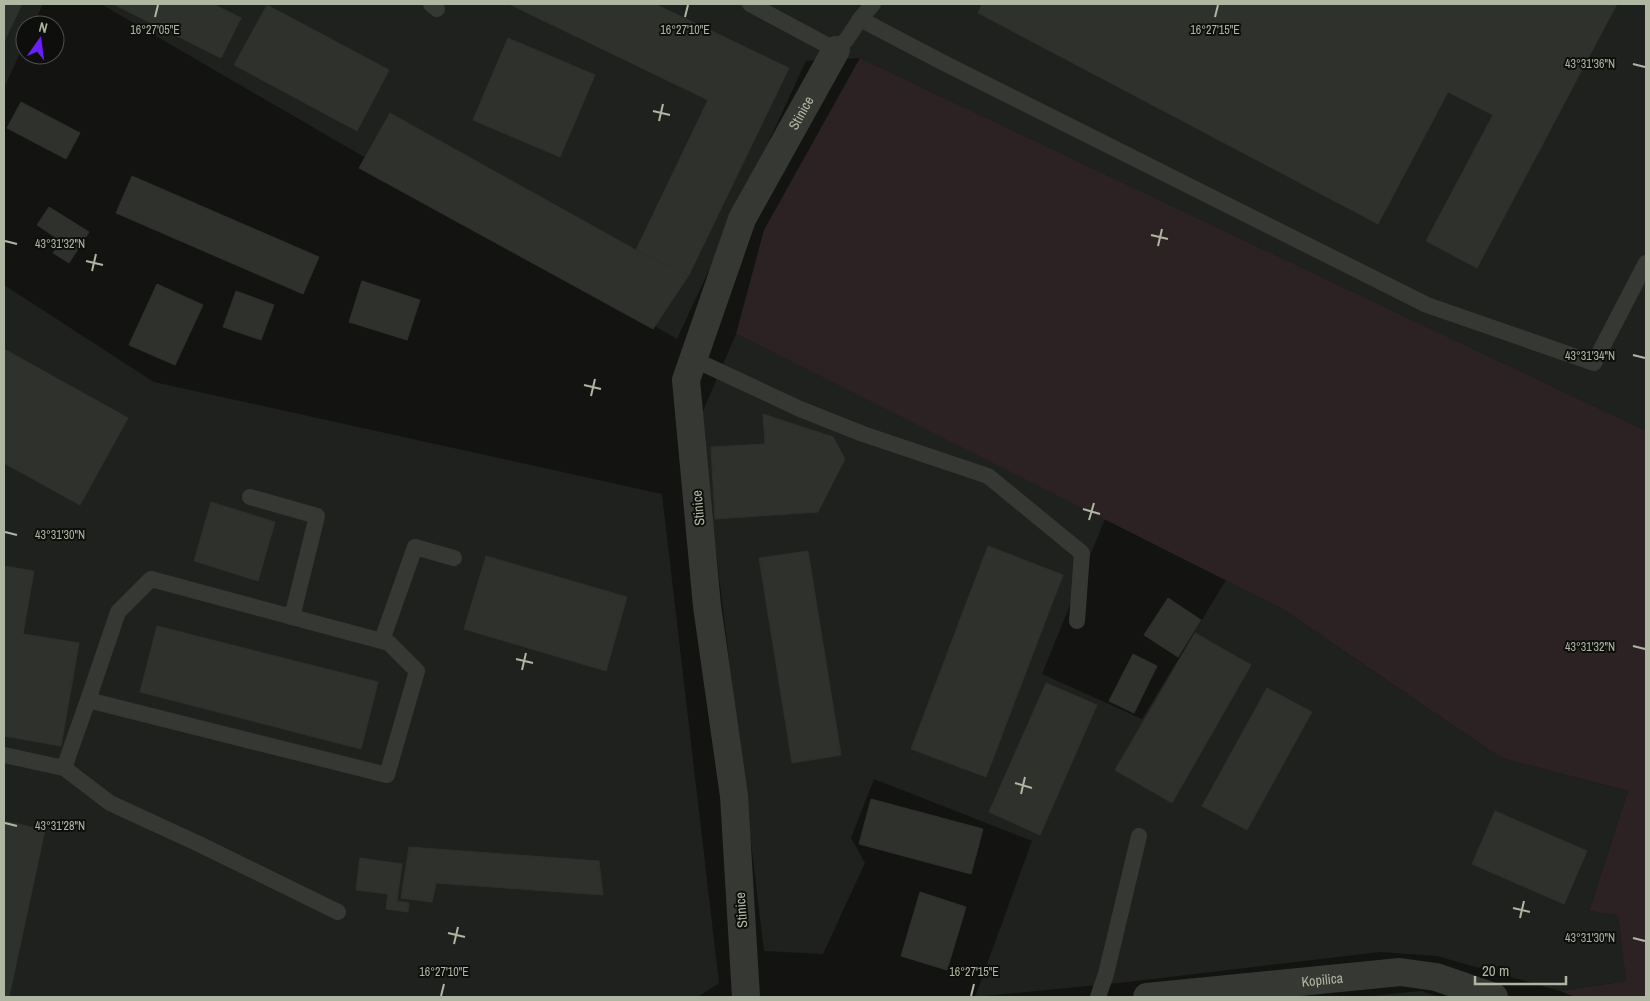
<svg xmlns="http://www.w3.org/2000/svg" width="1650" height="1001" font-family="'Archivo Narrow',sans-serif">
<rect width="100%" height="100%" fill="#131412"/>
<g fill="#1f211e">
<path d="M4,4H43L33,25H25V42L4,88Z"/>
<path d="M101,4H1646V431L860,58L806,61L677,339Z"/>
<path d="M4,285L154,382L662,494L719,983L698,997H4Z"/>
<path d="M736,334L1105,519L1042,674L1142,719L1226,580L1281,608L1501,758L1628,791L1589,911L1618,915L1626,981L1560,991L1437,956L1380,952L1128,982L975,997L1032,841L874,779L851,838L865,863L823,954L764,951L700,418Z"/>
<path d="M1421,991L1440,997H1360Z"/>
</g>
<path fill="#2c2224" d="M860,58L1646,431V997H1575L1560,991L1626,981L1618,915L1589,911L1628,791L1501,758L1281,608L736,334L764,230Z"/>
<g fill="#2e312c" stroke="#2d302c">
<path d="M4,4H22L4,42Z"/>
<path d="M113,4H213L241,18L221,58Z"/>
<path d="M509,4H655L789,68L689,275L636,250L708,100Z"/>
<path d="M982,4H1617L1477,268L1426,241L1493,115L1448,92L1378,224L978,13Z"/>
<path d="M267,5L389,70L357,131L234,65Z"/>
<path d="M508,38L595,75L560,157L473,120Z"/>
<path d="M21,102L80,133L66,159L7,128Z"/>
<path d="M390,113L636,250L689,275L653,329L359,168Z"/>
<path d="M132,176L319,257L303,294L116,213Z"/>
<path d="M49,207L89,232L69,263L53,253L61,241L37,225Z"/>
<path d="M362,281L420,300L407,340L349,322Z"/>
<path d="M157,284L203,305L175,365L129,345Z"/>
<path d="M236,291L274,305L261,340L223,327Z"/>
<path d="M4,349L128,418L80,505L4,463Z"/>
<path d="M763,414L833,437L845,459L818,512L715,519L711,447L765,444Z"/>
<path d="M211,502L275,522L258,581L194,561Z"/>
<path d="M988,546L1063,575L986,777L911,749Z"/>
<path d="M808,551L841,755L792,763L759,558Z"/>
<path d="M486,556L627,597L606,671L464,629Z"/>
<path d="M4,566L34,571L23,634L79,643L61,746L4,736Z"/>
<path d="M1168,598L1201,620L1178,657L1144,635Z"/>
<path d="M157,626L378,682L361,749L140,692Z"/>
<path d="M1195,633L1251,665L1172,803L1115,770Z"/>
<path d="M1133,654L1157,666L1134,713L1109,701Z"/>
<path d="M1046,683L1097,705L1040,835L989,812Z"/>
<path d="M1267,688L1312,712L1247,830L1202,806Z"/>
<path d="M871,799L983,829L971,874L859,844Z"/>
<path d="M1495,811L1587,851L1564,904L1472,864Z"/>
<path d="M4,821L45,830L9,997H4Z"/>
<path d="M409,847L599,861L603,895L436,883L432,902L401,898Z"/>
<path d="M360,858L402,864L397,901L409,903L408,912L386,909L388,894L356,890Z"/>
<path d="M920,892L966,907L947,970L901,956Z"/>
</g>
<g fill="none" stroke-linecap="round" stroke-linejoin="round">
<g stroke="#363933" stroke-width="16">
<path d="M431,4L437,9"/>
<path d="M750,4L836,50L847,39L860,19L940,61L1427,305L1594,363L1646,263"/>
<path d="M860,19L873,4"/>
<path d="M693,359L800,409L863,434L988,476L1082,553L1077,621"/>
<path d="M250,497L317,516L292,617"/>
<path d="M382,640L415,547L454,558"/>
<path d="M4,755L64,768L110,803L199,844L338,912"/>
<path d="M64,768L88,700L387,775L417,671L389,643L151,579L118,612L88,700"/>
<path d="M1098,997L1106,974L1139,836"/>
</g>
<g stroke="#363933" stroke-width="28">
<path id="s1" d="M746,997L734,796L707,606L686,380L742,219L836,50"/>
<path id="s2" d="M1147,997L1400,972L1436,977L1494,997"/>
</g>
</g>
<path fill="none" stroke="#afb6a2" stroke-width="2" d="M155,17L158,5M685,17L688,5M1215,17L1218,5M1633,64L1645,67M653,111L670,115M659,121L663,104M1151,235L1168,239M5,241L17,244M1158,246L1162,229M86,261L103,265M92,271L96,254M1633,355L1645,358M584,385L601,389M591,396L595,379M1083,509L1100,514M1089,520L1094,503M5,532L17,535M1633,646L1645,649M516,659L533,663M522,670L526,653M1015,783L1032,788M1021,794L1025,777M5,823L17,826M1513,908L1530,912M1520,918L1524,901M448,933L465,937M1633,938L1645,941M454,944L458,927M441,996L444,984M971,996L974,984"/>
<g text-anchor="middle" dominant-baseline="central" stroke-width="4" stroke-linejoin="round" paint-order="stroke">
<g font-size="14" fill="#afb6a2" stroke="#0e0f0d">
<text stroke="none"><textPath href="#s1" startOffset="912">Stinice</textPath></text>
<text transform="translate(698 508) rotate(-95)">Stinice</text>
<text transform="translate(741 910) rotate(-94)">Stinice</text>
<text stroke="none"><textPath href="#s2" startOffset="176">Kopilica</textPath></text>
</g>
</g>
<g font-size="12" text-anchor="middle" fill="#afb6a2" stroke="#0e0f0d" stroke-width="4" stroke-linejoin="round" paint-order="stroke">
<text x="155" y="34">16°27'05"E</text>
<text x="685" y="34">16°27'10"E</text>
<text x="1215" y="34">16°27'15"E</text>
<text x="1590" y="68">43°31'36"N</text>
<text x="60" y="248">43°31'32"N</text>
<text x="1590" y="360">43°31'34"N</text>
<text x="60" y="539">43°31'30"N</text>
<text x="1590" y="651">43°31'32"N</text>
<text x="60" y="830">43°31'28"N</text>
<text x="1590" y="942">43°31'30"N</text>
<text x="444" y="976">16°27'10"E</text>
<text x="974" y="976">16°27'15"E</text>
</g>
<rect width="1650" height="1001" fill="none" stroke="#afb6a2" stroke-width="10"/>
<g transform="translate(40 40) rotate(14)"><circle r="24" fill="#0e0f0d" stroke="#4e5249"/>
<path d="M0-4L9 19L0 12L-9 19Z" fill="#6a1fff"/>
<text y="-8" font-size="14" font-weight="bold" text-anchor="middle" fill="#afb6a2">N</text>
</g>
<path d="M1475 976v8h91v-8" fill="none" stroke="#afb6a2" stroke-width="2.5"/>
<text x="1482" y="976" font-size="15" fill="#afb6a2" stroke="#0e0f0d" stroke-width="4" paint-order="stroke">20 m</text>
</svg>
